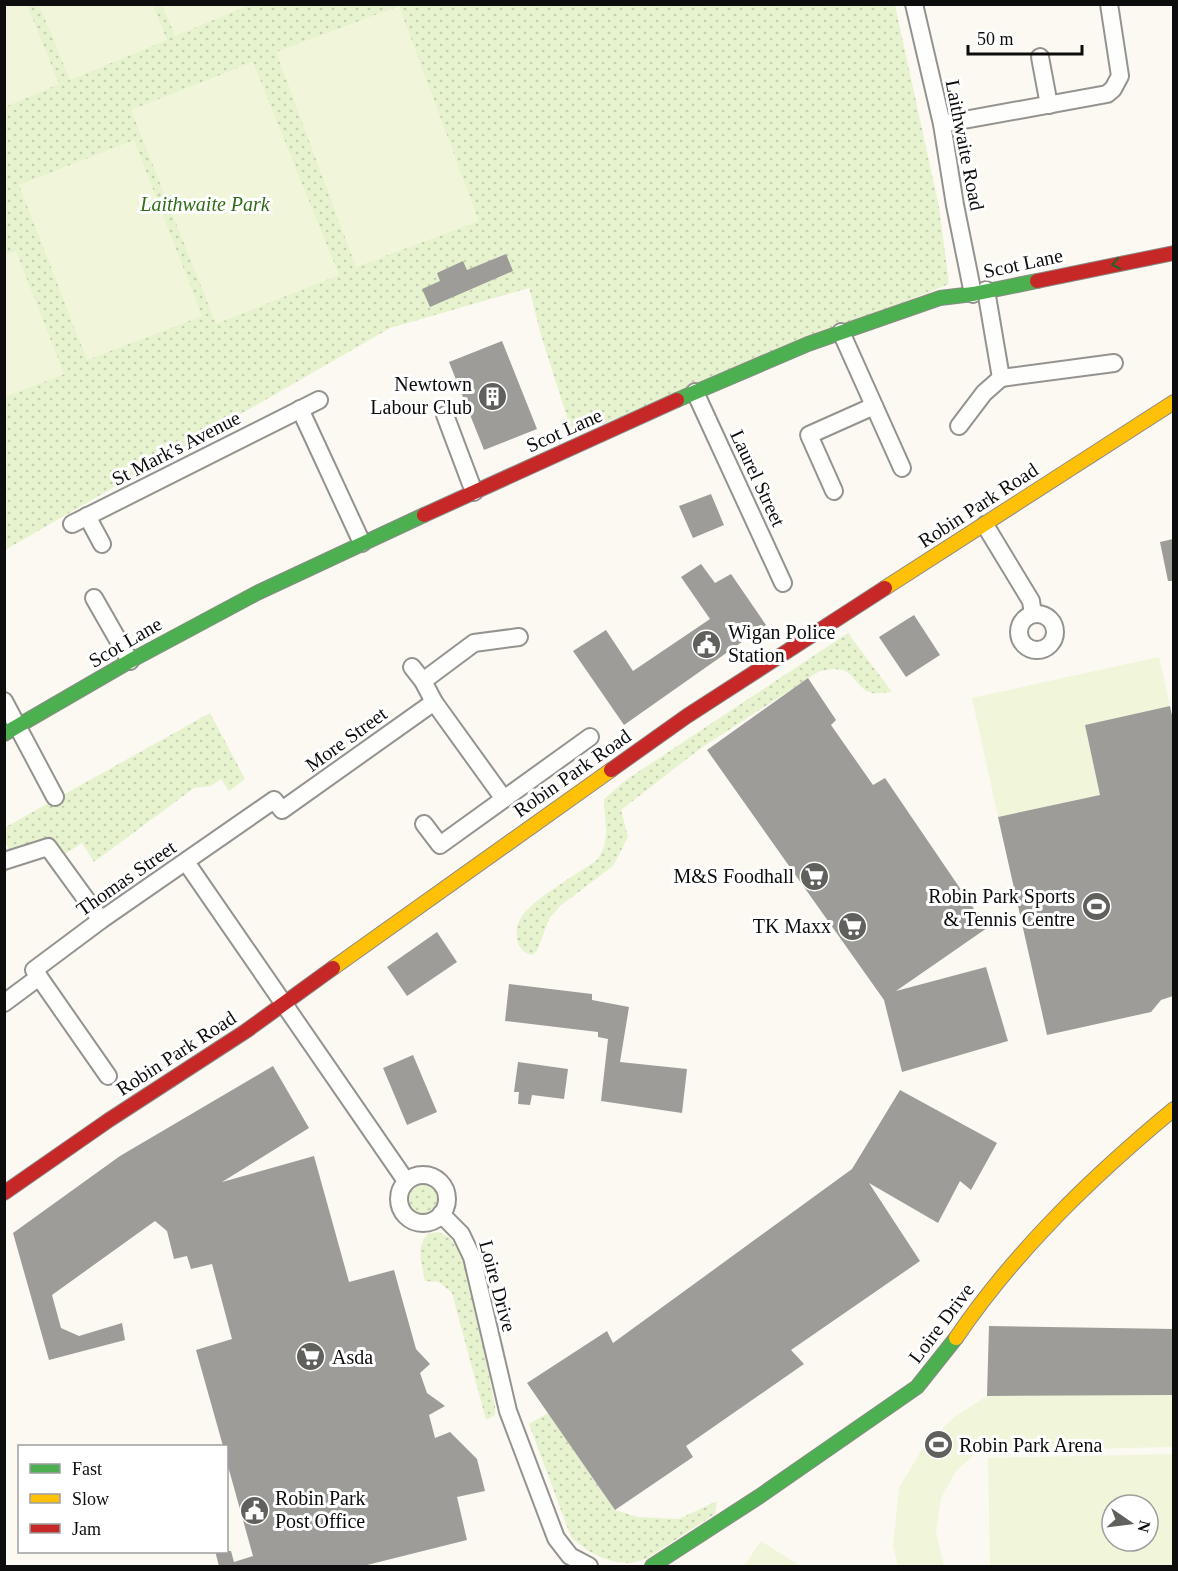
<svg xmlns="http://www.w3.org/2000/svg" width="1178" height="1571" font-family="'Times New Roman',serif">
<defs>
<pattern id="grass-dots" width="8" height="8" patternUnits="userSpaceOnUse" patternTransform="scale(1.5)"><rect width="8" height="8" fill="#e7f3cf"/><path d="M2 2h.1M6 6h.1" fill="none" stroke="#c5cfb1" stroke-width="1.8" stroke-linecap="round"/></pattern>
</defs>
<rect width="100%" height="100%" fill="#fbf9f2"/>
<g fill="url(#grass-dots)">
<path d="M4,5H895L939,207L949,284L573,436L541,335L529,288L390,328L5,550Z"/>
<path d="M848,633L892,692C886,692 878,694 872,693C851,688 857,660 818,672L701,748L621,810L628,837L613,866L560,906L549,919L537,951L532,955C523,953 519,948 517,939C516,931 517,923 522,916C531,901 580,872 597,860C612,838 604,824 604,799L626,780Z"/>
<path d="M210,713L245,779L229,791L221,779L211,786L194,788L94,862L82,843L63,855L49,837L22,853L10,850L5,842L4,828Z"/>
<circle cx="423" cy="1199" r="14"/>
<path d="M438,1232L449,1237L456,1246L468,1272L495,1405V1415L486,1420L452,1293L439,1282L425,1281C422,1263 415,1248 428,1234Z"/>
<path d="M548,1413L615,1510L638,1517L679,1519L717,1501L715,1514L646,1559L631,1563L617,1562L602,1558L587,1550L571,1537L529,1424Z"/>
</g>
<g fill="#f1f6da" fill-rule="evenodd">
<path d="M5,4L27,5L59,84L5,107Z"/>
<path d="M39,5H153L167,40L70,80Z"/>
<path d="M162,5H249L175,36Z"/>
<path d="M399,6L479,221L356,267L276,52Z"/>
<path d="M253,62L339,275L216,324L131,110Z"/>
<path d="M134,140L202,316L87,360L19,185Z"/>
<path d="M16,251L64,374L5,397V255Z"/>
<path d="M1159,657L1170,706L1085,725L1100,795L998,817L972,698Z"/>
<path d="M989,1326L1173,1329V1447L987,1451L974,1455L956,1471L941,1498L936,1532L944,1566H898L893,1546L899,1488L921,1451L954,1417L987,1396Z"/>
<path d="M1173,1454V1566H990L988,1458ZM1112,1505H1148V1541H1112Z"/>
<path d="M761,1541L800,1566H744Z"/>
</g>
<g fill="#9e9c98">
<path d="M506,254L513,271L430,307L422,289L440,281L437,273L463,261L467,270Z"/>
<path d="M502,341L537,429L484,450L449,362Z"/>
<path d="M711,494L724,525L693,538L679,506Z"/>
<path d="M1173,539V581H1168L1160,542Z"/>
<path d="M701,564L715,583L731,574L766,625L624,725L573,651L606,630L633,671L710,619L681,577Z"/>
<path d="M914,615L940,655L906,677L879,637Z"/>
<path d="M808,678L836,720L831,725L873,785L885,778L987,928L896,991L986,967L1008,1041L902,1072L884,1000L707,750Z"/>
<path d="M1170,706L1173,720V996L1161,1000L1151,1012L1047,1035L998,817L1100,795L1085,725Z"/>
<path d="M437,932L457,962L407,996L387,967Z"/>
<path d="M509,984L592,994V1000L629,1007L620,1062L687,1069L682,1113L601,1101L608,1039L598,1037V1032L505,1021Z"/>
<path d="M413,1055L437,1112L407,1125L383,1068Z"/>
<path d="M518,1062L568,1069L564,1099L532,1095L530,1105L518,1104L519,1092H514Z"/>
<path d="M273,1066L309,1128L222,1182L314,1156L349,1282L394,1270L416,1349L430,1364L420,1373L427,1393L445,1406L429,1415L435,1438L450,1432L477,1459L485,1491L457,1497L467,1540L363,1566H219L215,1551H231L234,1562L253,1556L226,1459V1446H223L196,1350L232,1339L212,1264L191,1269L187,1256L174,1259L167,1231L155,1221L52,1295L61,1328L79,1336L122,1323L125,1340L49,1360L13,1233L120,1156Z"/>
<path d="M900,1090L997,1143L971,1190L960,1181L938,1223L869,1183L920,1261L791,1350L804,1364L686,1446L693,1457L615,1510L527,1383L607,1331L613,1343L852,1169Z"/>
<path d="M989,1326L1173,1329V1395L987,1396Z"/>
</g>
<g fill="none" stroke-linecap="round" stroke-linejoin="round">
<defs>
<g id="street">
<path d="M914,4L942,124L955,205L973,294"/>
<path d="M1040,57L1049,105"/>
<path d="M942,124L1107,94L1113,89L1120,76L1109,4"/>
<path d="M986,290L1001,378L1114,363"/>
<path d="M841,332L902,468"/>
<path d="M695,392L783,583"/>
<path d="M300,409L362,543"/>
<path d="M445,415L474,492"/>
<path d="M959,426L984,393L1001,378"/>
<path d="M834,491L809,435L874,406"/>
<path d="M87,516L102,544"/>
<path d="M72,524L319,400"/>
<path d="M985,525L1031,601L1033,614"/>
<path d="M94,598L130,661"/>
<circle cx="1037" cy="632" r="18"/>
<path d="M412,667L423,681L434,702L504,799"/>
<path d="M423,681L474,643L519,637"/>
<path d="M4,701L55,797"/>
<path d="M424,824L440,845L590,737"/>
<path d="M4,861L48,847L101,920"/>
<path d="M186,862L406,1181"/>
<path d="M39,977L108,1076"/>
<path d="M4,1003L39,977L34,970L101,920L274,800L282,810L434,702"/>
<circle cx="423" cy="1199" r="24"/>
<path d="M441,1214L461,1234L472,1257L508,1411L556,1538L570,1556L589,1566"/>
</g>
<g id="fast">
<path d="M677,400L808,344L940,298L973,294L1037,281"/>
<path d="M4,734L130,661L257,593L424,515"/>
<path d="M652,1566L760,1496L917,1387L956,1338"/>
</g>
<g id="slow">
<path d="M885,588L1174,402"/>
<path d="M333,968L611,770"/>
<path d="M956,1338C1016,1250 1092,1177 1174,1109"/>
</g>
<g id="jam">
<path d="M1037,281L1174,253"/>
<path d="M424,515L677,400"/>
<path d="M611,770L687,716L885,588"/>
<path d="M4,1193L109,1120L246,1031L333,968"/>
</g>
</defs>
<use href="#street" stroke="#949390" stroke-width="20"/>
<use href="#fast" stroke="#8b8a87" stroke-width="16"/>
<use href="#slow" stroke="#8b8a87" stroke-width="16"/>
<use href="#jam" stroke="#8b8a87" stroke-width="16"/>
<use href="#street" stroke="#fefefd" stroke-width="16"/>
<use href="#fast" stroke="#4caf50" stroke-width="14"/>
<use href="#slow" stroke="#ffc107" stroke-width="14"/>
<use href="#jam" stroke="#c62828" stroke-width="14"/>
</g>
<defs><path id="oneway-chevron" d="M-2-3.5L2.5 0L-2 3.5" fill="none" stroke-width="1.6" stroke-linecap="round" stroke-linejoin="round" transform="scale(1.5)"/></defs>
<use stroke="#2c5e2e" href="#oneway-chevron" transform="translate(1116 264) rotate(169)"/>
<defs>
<symbol id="building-disc" viewBox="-11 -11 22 22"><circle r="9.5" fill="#60605d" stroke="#fff"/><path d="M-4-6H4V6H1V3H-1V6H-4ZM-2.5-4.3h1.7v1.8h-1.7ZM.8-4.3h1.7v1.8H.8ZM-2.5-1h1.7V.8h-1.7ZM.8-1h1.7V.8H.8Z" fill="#fff"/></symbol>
<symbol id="civic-disc" viewBox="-11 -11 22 22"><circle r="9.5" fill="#60605d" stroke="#fff"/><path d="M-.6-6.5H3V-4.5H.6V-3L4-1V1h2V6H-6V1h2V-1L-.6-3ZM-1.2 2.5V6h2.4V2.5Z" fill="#fff"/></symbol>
<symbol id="supermarket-disc" viewBox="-11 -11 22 22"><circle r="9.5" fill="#60605d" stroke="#fff"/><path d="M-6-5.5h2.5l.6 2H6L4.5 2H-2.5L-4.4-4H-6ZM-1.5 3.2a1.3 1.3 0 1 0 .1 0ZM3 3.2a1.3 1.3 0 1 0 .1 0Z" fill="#fff"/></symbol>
<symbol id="stadium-disc" viewBox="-11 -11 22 22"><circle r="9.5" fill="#60605d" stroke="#fff"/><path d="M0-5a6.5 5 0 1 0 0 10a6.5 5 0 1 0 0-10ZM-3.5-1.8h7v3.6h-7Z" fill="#fff"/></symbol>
</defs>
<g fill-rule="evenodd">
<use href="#building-disc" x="476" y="380" width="33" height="33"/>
<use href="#civic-disc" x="690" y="628" width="33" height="33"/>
<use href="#supermarket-disc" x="798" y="860" width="33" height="33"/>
<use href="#stadium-disc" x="1080" y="890" width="33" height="33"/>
<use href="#supermarket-disc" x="836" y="910" width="33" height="33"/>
<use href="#supermarket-disc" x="294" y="1340" width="33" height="33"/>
<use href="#stadium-disc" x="922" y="1428" width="33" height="33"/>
<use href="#civic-disc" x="238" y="1494" width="33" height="33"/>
</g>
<g text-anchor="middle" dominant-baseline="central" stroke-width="6" stroke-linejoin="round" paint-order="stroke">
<g font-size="20" fill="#0d0d0d" stroke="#fff">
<text transform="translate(965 145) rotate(79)">Laithwaite Road</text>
<text transform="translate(1023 263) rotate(-12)">Scot Lane</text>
<text transform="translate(564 430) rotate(-24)">Scot Lane</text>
<text transform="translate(176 448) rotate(-27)">St Mark's Avenue</text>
<text transform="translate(758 478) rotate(65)">Laurel Street</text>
<text transform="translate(978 505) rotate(-33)">Robin Park Road</text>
<text transform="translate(125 642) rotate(-30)">Scot Lane</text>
<text transform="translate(346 739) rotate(-36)">More Street</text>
<text transform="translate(572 773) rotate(-35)">Robin Park Road</text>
<text transform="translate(126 878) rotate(-35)">Thomas Street</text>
<text transform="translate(176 1053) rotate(-33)">Robin Park Road</text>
<text transform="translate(498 1286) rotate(75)">Loire Drive</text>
<text transform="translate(941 1323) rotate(-53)">Loire Drive</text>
</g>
<g font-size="20" font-style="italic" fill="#306c17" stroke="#fff">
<text x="205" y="204">Laithwaite Park</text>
</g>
<g font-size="20" fill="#0d0d0d" stroke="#fff" text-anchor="end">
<text x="472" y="384">Newtown<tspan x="472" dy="23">Labour Club</tspan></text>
<text x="728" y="632" text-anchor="start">Wigan Police<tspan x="728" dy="23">Station</tspan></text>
<text x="794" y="876">M&amp;S Foodhall</text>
<text x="1075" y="896">Robin Park Sports<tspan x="1075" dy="23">&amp; Tennis Centre</tspan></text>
<text x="831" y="926">TK Maxx</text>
<text x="332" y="1357" text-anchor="start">Asda</text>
<text x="959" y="1445" text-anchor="start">Robin Park Arena</text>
<text x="275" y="1498" text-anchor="start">Robin Park<tspan x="275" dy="23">Post Office</tspan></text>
</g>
</g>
<rect width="1178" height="1571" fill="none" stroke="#0d0d0d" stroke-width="12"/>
<rect x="18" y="1445" width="210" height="108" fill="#ffffff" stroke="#9e9e9e" stroke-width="1.5"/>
<rect x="30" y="1464" width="30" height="9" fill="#4caf50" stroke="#9e9e9e" stroke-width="1.5"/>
<text x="72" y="1475" font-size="18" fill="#0d0d0d">Fast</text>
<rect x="30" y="1494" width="30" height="9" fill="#ffc107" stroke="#9e9e9e" stroke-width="1.5"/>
<text x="72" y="1505" font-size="18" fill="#0d0d0d">Slow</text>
<rect x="30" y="1524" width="30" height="9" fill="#c62828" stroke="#9e9e9e" stroke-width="1.5"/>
<text x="72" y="1535" font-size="18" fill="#0d0d0d">Jam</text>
<g transform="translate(1130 1523) rotate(104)"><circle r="28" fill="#ffffff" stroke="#9e9e9e" stroke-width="1.5"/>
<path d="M0-4.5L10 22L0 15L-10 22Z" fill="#60605d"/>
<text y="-9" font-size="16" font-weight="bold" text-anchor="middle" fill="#0d0d0d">N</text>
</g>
<path d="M968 45v9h114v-9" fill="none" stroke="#0d0d0d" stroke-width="3"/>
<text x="977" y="45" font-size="18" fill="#0d0d0d" stroke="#ffffff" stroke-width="4.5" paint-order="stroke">50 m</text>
</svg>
